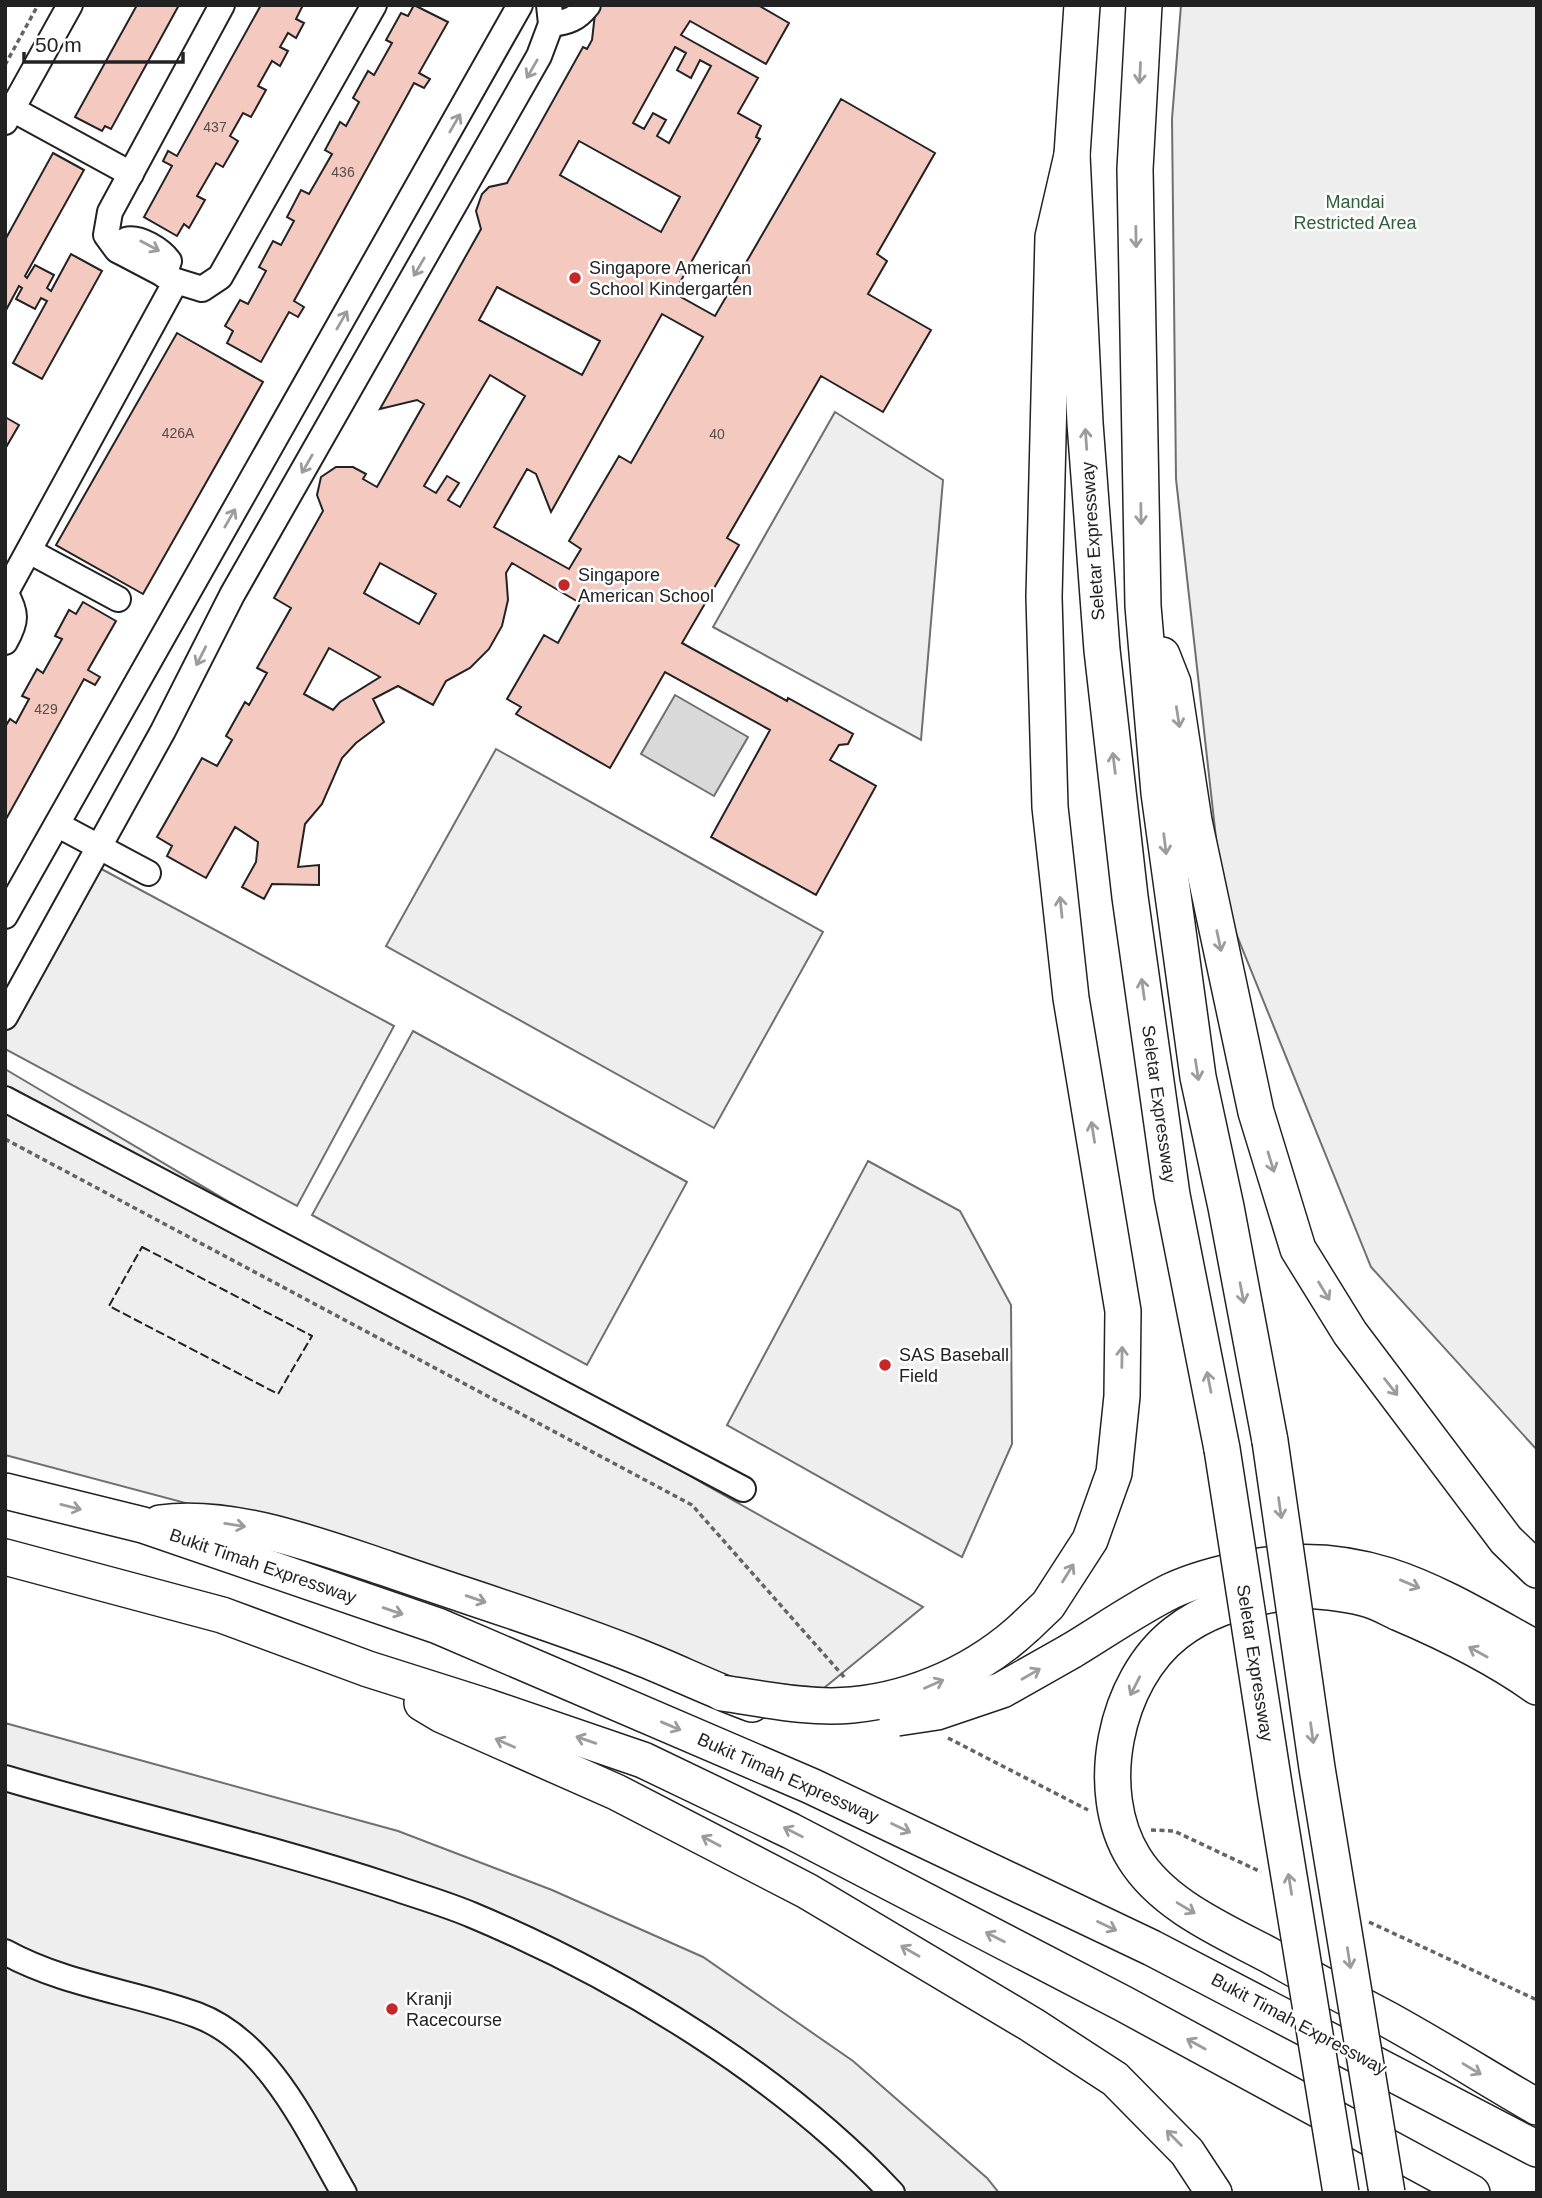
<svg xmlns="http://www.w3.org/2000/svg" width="1542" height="2198" font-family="Arial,sans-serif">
<rect width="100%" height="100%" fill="#fff"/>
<g fill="#eee" stroke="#6f6f6f" stroke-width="2">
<path d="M1181,5H1537V1450L1371,1267L1223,901L1176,479L1172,119Z"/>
<path d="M835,412L943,480L921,740L713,627Z"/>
<path d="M496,749L823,932L714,1128L386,946Z"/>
<path d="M94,865L394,1026L297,1206L5,1049V1031Z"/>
<path d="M413,1031L687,1182L587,1365L312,1215Z"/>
<path d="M5,1069L704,1484L923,1607L824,1688L722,1679L400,1560L5,1455Z"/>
<path d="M868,1161L960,1211L1011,1305L1012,1444L962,1557L727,1425Z"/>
<path d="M5,1723L398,1831L552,1890L703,1957L853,2061L987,2178L999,2193H5Z"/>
</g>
<path fill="#d9d9d9" stroke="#6f6f6f" stroke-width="2" d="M675,695L748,737L714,796L641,754Z"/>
<g fill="#f3c9c0" stroke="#222" stroke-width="2" fill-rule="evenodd">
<path d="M137,5H179L111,129L105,126L102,131L75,117Z"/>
<path d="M261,5H303L296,19L304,23L296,38L288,33L280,47L288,51L280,66L272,61L258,86L266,90L251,117L243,113L230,136L238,141L223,167L216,163L197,196L205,200L189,228L184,224L177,236L144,217L172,166L163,161L168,151L177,156Z"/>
<path d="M414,5L448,22L419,73L430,79L424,88L414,83L294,301L304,307L298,317L289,312L261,362L227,343L233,331L225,326L240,300L248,304L266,271L259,267L273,241L281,245L294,221L287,217L301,190L309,194L332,154L325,150L340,122L346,126L359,102L353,98L368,71L374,75L392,43L386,40L401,13L408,16Z"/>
<path d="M596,5H758L789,23L766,64L690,21L681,35L758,78L738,113L761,126L756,137L760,139L674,293L715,316L841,99L935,153L877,254L887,261L868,294L931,330L883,412L821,376L727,538L739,545L682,643L787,701L788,698L853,734L848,744L839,745L830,760L876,786L816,895L711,837L770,730L665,672L610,768L516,714L521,707L507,699L544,635L558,643L580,603L512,563L506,573L508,600L502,626L489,649L470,668L446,681L433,705L398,686L373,699L384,722L356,743L342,758L322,804L305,824L298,867L319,865V885L272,884L264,899L242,887L256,862L258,842L235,827L206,878L167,856L172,846L157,837L202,758L217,766L232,740L226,736L245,702L249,705L267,673L257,668L291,608L274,598L323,511L317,495L321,477L336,467H353L366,474L363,479L377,487L424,404L417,400L380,409L481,229L476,211L482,194L489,187L507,183L583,47L587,49L592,40ZM675,47L686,53L677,70L691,78L700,60L711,66L669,143L657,136L666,120L653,113L644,129L633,123ZM579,141L680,197L661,232L560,175ZM497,287L600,341L582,375L479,320ZM662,314L703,337L631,463L619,456L569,541L581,549L569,569L494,527L527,469L536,474L551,512ZM490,375L525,396L460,507L448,500L459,483L447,476L436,493L424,486ZM380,563L436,594L419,624L364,593ZM329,648L380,677L340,702L333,710L304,694Z"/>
<path d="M53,153L84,170L25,276L27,278L35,265L54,275L47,288L51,291L71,254L102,271L42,379L13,363L47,301L41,298L35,309L16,299L22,288L19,286L5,312V240Z"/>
<path d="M177,333L263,382L143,594L56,545Z"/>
<path d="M5,417L19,425L5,449Z"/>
<path d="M83,602L116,621L88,670L100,677L95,685L84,679L5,821V727L10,719L16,723L29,699L22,696L37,669L43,673L62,639L55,636L69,610L76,614Z"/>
</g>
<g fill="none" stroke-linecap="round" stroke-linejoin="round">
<defs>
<g id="minor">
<path d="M222,5L110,212L106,235L117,250L176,281L202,289L220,277L374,5"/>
<path d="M551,24C568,22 577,19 588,5"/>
<path d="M12,109L131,174"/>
<path d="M5,122L70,5"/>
<path d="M119,251L126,240C139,236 161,250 169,261L164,275"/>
<path d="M29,551L118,599"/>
<path d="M5,592C17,613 17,621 5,642"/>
<path d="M6,592L176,281"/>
<path d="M58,825L148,873"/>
<path d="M5,916L520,5"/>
<path d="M5,1017L163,731L232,595L539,56L551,24L549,5"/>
<path d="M5,1099L743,1489"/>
<path d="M5,1778C134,1816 265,1845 392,1887C418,1896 446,1904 472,1915C620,1977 781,2075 892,2193"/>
<path d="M5,1952C65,1985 134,1992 197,2015C269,2042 308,2131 344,2193"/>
</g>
<g id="highway">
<path d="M1082,5L1072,155L1085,423L1102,650L1130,897L1172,1195L1222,1449"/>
<path d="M1144,5L1135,169L1143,606L1159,793L1198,1077L1226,1207L1270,1441"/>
<path d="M1162,655L1173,683L1194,821L1256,1112L1298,1249L1350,1333L1506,1540L1537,1570"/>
<path d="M5,1491L143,1525L438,1626L811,1786L1152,1948L1537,2149"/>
<path d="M160,1523C233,1513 319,1546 388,1569C471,1598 557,1624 639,1657C677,1672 713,1690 752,1704"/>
<path d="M5,1557L222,1615L368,1669L488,1707L643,1760L791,1831L1124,2004L1472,2193"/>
<path d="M1026,1626L1048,1605L1090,1540L1114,1473L1122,1396L1123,1311L1071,998L1050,807L1044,597L1053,237L1072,155"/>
<path d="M1071,1651C1104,1631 1137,1608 1171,1591C1195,1580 1222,1573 1248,1568C1365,1545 1439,1595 1537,1649"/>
<path d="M1537,1687C1495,1657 1446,1633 1399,1613C1388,1608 1375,1600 1363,1598C1345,1593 1315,1590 1296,1590C1287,1590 1277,1594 1269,1595C1235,1602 1204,1611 1176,1633C1115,1680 1092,1791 1134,1858C1163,1905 1222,1930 1269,1955C1308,1977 1347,1998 1387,2019C1438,2047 1487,2078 1537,2107"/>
<path d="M422,1703L442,1715L616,1792L807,1891L1032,2025L1115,2079L1187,2152L1214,2193"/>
</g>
</defs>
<use href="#minor" stroke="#222" stroke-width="28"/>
<use href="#highway" stroke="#222" stroke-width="38"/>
<g stroke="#646464" stroke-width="3.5" stroke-dasharray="5 3.5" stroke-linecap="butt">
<path d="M5,65L38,5"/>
<path d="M5,1139L692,1505L845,1678"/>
<path d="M948,1738L1088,1810"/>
<path d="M1151,1830L1174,1831L1261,1872"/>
<path d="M1369,1922L1537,2000"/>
</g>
<use href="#minor" stroke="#fff" stroke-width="24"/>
<use href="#highway" stroke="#fff" stroke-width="35"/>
<defs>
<g id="highway-bridge">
<path d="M1270,1441L1317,1768L1387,2193"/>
<path d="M1222,1449L1276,1797L1341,2193"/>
<path d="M722,1693C764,1699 809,1709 852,1705C916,1699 979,1670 1026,1626"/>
<path d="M897,1718L937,1712L1002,1690L1071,1651"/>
</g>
</defs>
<use href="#highway-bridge" stroke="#222" stroke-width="38" stroke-linecap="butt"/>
<use href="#highway-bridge" stroke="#fff" stroke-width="35"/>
<path stroke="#222" stroke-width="2" stroke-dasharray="9 3.5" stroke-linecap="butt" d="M142,1247L312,1336L278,1394L109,1306Z"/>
</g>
<defs><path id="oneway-shaft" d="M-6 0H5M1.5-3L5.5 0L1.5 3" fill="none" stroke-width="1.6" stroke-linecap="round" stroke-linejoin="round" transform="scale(1.75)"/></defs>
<g stroke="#9c9c9c">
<use href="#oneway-shaft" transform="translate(532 69) rotate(120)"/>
<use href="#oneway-shaft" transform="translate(1140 73) rotate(93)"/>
<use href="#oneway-shaft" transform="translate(455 123) rotate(-60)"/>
<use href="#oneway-shaft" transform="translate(1136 237) rotate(89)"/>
<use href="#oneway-shaft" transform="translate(150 246) rotate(28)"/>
<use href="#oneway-shaft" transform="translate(419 267) rotate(120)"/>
<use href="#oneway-shaft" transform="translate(342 320) rotate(-60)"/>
<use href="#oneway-shaft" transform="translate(1086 439) rotate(-94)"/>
<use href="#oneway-shaft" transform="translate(307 464) rotate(120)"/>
<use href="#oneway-shaft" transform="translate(1141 514) rotate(89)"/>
<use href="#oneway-shaft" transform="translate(230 518) rotate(-60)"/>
<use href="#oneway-shaft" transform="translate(201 656) rotate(117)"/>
<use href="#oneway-shaft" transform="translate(1178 717) rotate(81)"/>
<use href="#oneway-shaft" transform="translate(1114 763) rotate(-97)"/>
<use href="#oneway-shaft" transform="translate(1165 844) rotate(83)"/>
<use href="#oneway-shaft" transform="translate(1061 907) rotate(-96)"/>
<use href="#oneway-shaft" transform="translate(1219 941) rotate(78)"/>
<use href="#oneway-shaft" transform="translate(1143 989) rotate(-98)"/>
<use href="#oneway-shaft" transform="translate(1197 1070) rotate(81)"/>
<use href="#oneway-shaft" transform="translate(1093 1132) rotate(-99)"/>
<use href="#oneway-shaft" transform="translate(1271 1162) rotate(73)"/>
<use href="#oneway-shaft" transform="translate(1324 1291) rotate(59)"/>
<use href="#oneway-shaft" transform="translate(1242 1293) rotate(79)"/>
<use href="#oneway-shaft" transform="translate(1122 1357) rotate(-89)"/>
<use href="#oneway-shaft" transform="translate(1209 1382) rotate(-101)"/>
<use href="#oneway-shaft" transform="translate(1391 1387) rotate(52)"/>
<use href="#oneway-shaft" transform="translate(71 1507) rotate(14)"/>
<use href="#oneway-shaft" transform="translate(1280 1508) rotate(82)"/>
<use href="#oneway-shaft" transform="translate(235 1525) rotate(9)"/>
<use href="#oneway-shaft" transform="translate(1068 1573) rotate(-58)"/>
<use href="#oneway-shaft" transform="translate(1410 1584) rotate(23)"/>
<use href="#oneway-shaft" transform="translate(476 1599) rotate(19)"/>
<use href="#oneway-shaft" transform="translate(393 1611) rotate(19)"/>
<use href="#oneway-shaft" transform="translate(1478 1652) rotate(-151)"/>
<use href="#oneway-shaft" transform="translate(1031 1674) rotate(-30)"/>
<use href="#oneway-shaft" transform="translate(934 1684) rotate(-24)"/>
<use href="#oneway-shaft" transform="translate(1135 1686) rotate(117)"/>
<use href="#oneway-shaft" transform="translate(671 1726) rotate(23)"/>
<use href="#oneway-shaft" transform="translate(1312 1733) rotate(82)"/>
<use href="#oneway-shaft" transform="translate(586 1740) rotate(-161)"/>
<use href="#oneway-shaft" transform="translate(505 1743) rotate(-156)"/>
<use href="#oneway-shaft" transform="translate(901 1828) rotate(25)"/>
<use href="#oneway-shaft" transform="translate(793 1832) rotate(-153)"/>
<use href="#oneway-shaft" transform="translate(711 1841) rotate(-152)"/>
<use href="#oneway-shaft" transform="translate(1290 1884) rotate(-99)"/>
<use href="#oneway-shaft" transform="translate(1186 1908) rotate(31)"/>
<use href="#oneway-shaft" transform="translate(1107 1926) rotate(25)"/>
<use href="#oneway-shaft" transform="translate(995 1937) rotate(-153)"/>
<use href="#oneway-shaft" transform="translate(910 1951) rotate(-150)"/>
<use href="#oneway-shaft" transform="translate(1349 1958) rotate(81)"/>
<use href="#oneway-shaft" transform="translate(1196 2044) rotate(-151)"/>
<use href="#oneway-shaft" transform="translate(1472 2069) rotate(31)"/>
<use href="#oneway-shaft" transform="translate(1174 2138) rotate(-135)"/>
</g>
<g fill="#c62828" stroke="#fff" stroke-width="2.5">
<circle cx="575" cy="278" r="7"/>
<circle cx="564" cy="585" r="7"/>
<circle cx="885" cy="1365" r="7"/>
<circle cx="392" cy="2009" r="7"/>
</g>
<g text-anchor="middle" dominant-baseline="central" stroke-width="5" stroke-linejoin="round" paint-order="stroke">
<g font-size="14" fill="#564c4a">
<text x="215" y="127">437</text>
<text x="343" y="172">436</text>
<text x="178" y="433">426A</text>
<text x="717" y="434">40</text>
<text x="46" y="709">429</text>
</g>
<g font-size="18" fill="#2f5e38" stroke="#fff">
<text x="1355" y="202">Mandai<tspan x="1355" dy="21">Restricted Area</tspan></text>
</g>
<g font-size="18" fill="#222" stroke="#fff" text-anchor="start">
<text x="589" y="268">Singapore American<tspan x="589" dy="21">School Kindergarten</tspan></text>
<text x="578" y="575">Singapore<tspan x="578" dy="21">American School</tspan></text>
<text x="899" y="1355">SAS Baseball<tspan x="899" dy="21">Field</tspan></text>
<text x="406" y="1999">Kranji<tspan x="406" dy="21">Racecourse</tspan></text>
</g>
<g font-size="18" fill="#222" stroke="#fff">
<text transform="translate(1093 541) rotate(-94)">Seletar Expressway</text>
<text transform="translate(1159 1104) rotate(82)">Seletar Expressway</text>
<text transform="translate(263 1566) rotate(19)">Bukit Timah Expressway</text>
<text transform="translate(1255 1663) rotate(81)">Seletar Expressway</text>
<text transform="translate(788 1778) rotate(24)">Bukit Timah Expressway</text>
<text transform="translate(1299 2024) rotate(28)">Bukit Timah Expressway</text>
</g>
</g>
<rect width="1542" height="2198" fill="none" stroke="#222222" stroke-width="14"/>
<path d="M24 52v10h159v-10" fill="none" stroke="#222222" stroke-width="3.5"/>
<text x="35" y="52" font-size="21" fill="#222222" stroke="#ffffff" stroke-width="5" paint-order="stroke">50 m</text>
</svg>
